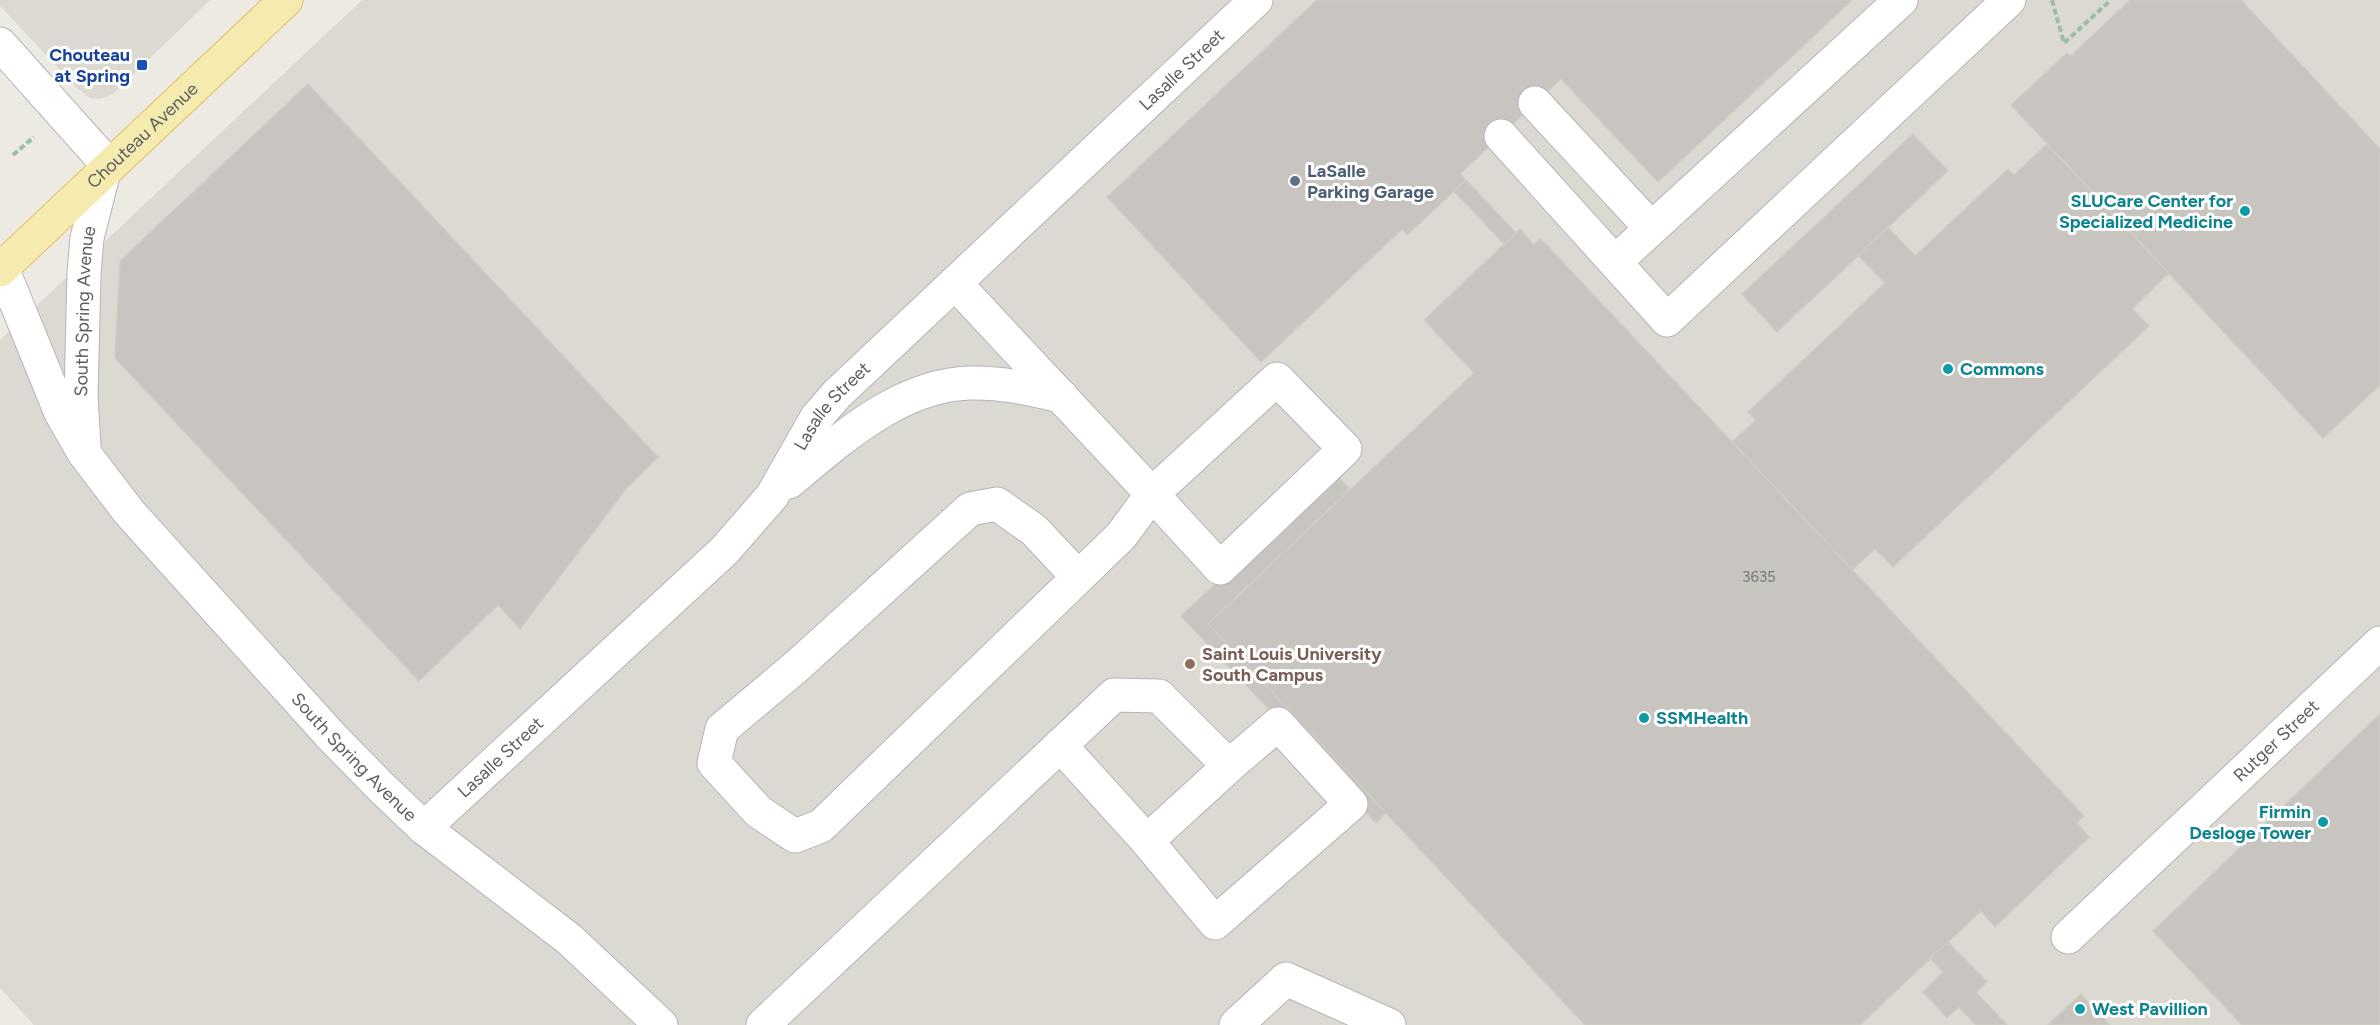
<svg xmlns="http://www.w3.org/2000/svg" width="2380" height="1025" font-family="Figtree,sans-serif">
<rect width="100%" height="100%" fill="#eceae3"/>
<g fill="#dcd9d2">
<path d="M0,0H210L112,95L100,99L90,98L77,88L0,6Z"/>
<path d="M362,0H2380V1025H34L0,988V340Z"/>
</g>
<g fill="#c8c5c0" stroke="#d0ccc2" stroke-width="1.5">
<path d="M1317,0H1852L1658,182L1561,79L1460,174L1466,180L1407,235L1402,229L1261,362L1107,197Z"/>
<path d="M2130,0H2241L2380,149V385L2323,438L2011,105L2067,53L2071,56Z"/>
<path d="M308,84L658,457L626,489L520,629L498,605L419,681L115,358L120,261Z"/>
<path d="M1913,134L1948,171L1777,332L1742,294Z"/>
<path d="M2047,144L2169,273L2132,309L2149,326L1893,567L1875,549L1852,570L1732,442L1756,420L1748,412L1885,283L1858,255L1888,227L1915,256L2008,169L2014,175Z"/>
<path d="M1466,180L1516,233L1504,244L1454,191Z"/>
<path d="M1520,229L1534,245L1540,238L2084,816L2077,823L2089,837L1995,927L1981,911L1860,1025H1585L1208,624L1474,373L1424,320Z"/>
<path d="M1334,473L1350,489L1208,624L1386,813L1376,823L1181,616Z"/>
<path d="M2380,714V1025H2242L2153,931Z"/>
<path d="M1948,942L1987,982L1976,992L2007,1025H1976L1959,1007L1947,1018L1923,992L1943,972L1930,958Z"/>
<path d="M2081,994L2110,1025H2048Z"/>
</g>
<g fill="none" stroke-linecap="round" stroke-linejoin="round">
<defs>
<g id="minor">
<path d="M0,44L109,166"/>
<path d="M1535,103L1651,228"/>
<path d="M1501,136L1667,320L2009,0"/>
<path d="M1615,262L1901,0"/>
<path id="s1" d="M0,263L61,413L84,453L129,512L332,737L381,787L424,828L569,939L661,1025"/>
<path d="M955,283L1152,494L1121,536L821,826L795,836L759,812L714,763L722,729L797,666L970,509L997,504L1034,530L1078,577"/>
<path d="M1277,379L1345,449L1220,568L1152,494Z"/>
<path id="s2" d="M84,446L81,397L84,273L87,238L104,171"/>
<path d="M789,482C841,439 899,385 970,383C1001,382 1031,389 1061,396"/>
<path id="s3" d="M424,828L725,550L772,496L817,417L837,394L1256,0"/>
<path d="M1147,841L1229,766"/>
<path id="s4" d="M2068,937L2380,643"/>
<path d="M763,1025L1114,695L1159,696L1229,766L1278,724L1351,804L1215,923L1147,841L1060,745"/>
<path d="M1236,1025L1286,979L1389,1025"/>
</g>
<g id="major">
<path id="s5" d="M0,270L286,0"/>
</g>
</defs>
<use href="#minor" stroke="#b4b5b9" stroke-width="35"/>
<use href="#major" stroke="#e2c067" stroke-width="35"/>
<g stroke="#9bbfa5" stroke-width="4" stroke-dasharray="6 3" stroke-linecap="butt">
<path d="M2052,0L2064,43L2111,0"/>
<path d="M13,155L34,137"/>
</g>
<use href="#minor" stroke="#fff" stroke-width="33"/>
<use href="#major" stroke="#f6ebaf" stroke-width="33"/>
</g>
<rect fill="#1a4fb4" stroke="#fff" stroke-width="2" x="136" y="59" width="12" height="12" rx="3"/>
<circle fill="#5c6f8a" stroke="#fff" stroke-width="2" cx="1295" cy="181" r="6"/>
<g fill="#0f9aa8" stroke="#fff" stroke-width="2">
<circle cx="2245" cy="211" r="6"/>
<circle cx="1948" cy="369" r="6"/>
<circle cx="1644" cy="718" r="6"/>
<circle cx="2323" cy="822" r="6"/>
<circle cx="2080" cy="1009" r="6"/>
</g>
<circle fill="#8d6e63" stroke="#fff" stroke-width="2" cx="1190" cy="664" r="6"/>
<g text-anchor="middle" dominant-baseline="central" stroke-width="6" stroke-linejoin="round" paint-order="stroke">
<g font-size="15" fill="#76787a">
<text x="1759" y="577">3635</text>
</g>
<g font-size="18" font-weight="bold" fill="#164399" stroke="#fff" text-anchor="end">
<text x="130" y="55">Chouteau<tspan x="130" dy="21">at Spring</tspan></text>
</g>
<g font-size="18" fill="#5b5e62" stroke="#fff">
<text stroke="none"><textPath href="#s3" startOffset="1076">Lasalle Street</textPath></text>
<text stroke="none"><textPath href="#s5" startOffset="196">Chouteau Avenue</textPath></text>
<text stroke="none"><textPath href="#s2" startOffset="135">South Spring Avenue</textPath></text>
<text stroke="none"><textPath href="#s3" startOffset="590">Lasalle Street</textPath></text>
<text stroke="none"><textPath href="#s4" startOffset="286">Rutger Street</textPath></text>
<text stroke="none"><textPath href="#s1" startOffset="615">South Spring Avenue</textPath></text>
<text stroke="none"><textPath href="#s3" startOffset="104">Lasalle Street</textPath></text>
</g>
<g font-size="18" font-weight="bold" fill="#4e5e75" stroke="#fff" text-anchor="start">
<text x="1307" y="171">LaSalle<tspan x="1307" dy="21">Parking Garage</tspan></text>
</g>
<g font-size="18" font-weight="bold" fill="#0d838f" stroke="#fff" text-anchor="start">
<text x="2233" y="201" text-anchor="end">SLUCare Center for<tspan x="2233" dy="21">Specialized Medicine</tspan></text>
<text x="1960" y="369">Commons</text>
<text x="1656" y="718">SSMHealth</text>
<text x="2311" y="812" text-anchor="end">Firmin<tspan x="2311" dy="21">Desloge Tower</tspan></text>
<text x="2092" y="1009">West Pavillion</text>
</g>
<g font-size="18" font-weight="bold" fill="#785e54" stroke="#fff" text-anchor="start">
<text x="1202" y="654">Saint Louis University<tspan x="1202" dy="21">South Campus</tspan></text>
</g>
</g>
</svg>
